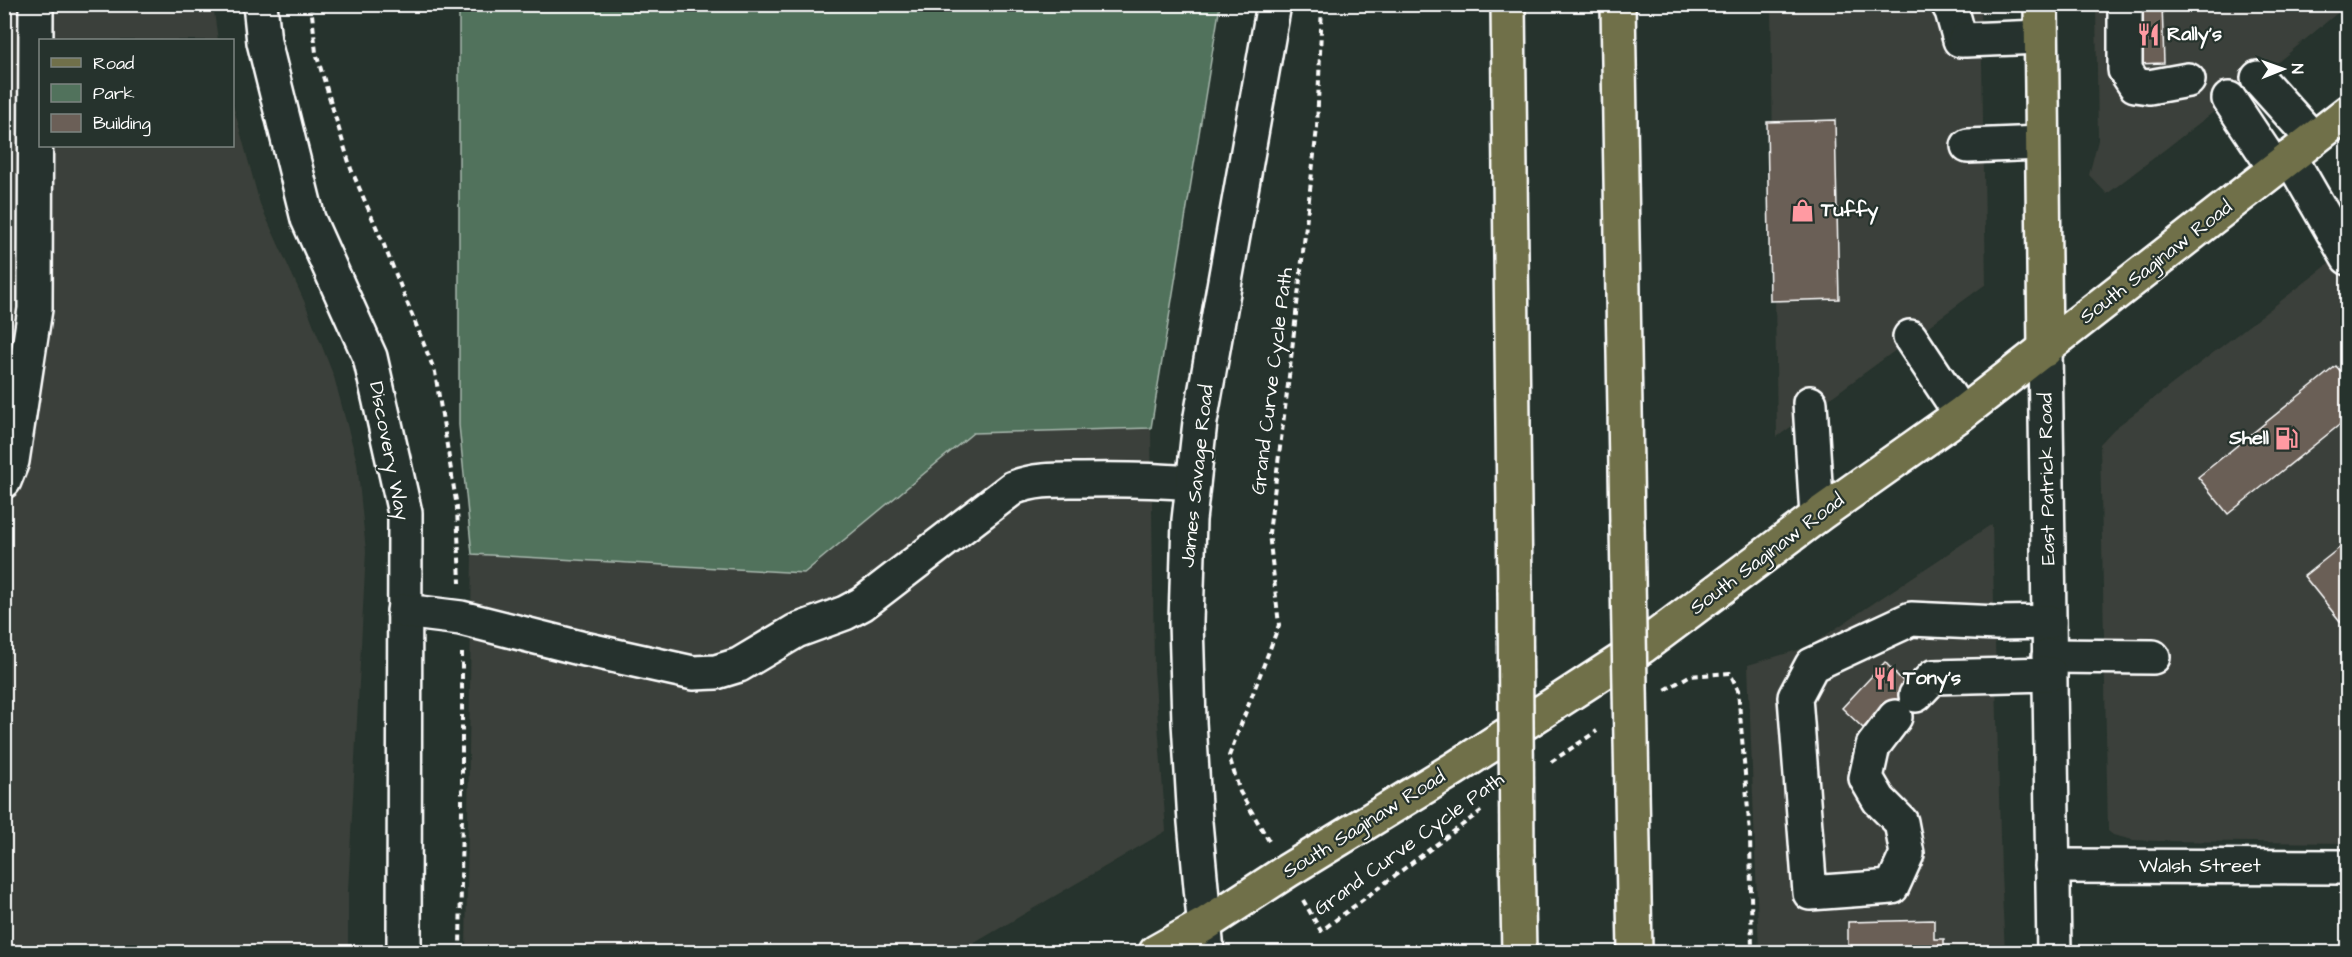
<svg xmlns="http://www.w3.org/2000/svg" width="2352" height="957" font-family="'Architects Daughter',sans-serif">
<rect width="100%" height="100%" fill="#26332d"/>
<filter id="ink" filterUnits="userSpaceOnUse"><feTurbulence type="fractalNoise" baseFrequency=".0167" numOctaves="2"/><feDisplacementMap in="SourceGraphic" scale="12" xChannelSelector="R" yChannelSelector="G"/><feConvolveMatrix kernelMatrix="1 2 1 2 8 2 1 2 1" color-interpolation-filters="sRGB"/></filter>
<g filter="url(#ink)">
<g fill="#3b403a">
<path d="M5,5H213L218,40H40V146H232L233,105L260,204L305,303L334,377L357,462L366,551L348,891V952H5Z"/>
<path d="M1771,5H1981L1986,284L1777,437Z"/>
<path d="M2096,5H2347L2272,67L2107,194L2089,175L2098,140Z"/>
<path d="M2347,250V843L2158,841L2133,840L2113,835L2108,831L2100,444L2114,429Z"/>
<path d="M1151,428L1154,669L1166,831L959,952H466L472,554L804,573L973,433Z"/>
<path d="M1992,524L2001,874L2005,952H1759L1748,665L1808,647Z"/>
</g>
<path fill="#51725c" stroke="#a8b8ae" stroke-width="1.5" d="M459,5H1220L1151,428L973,433L804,573L472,554L459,425Z"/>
<g fill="#6b5f57" stroke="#fff" stroke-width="1.5">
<path d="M2135,4H2162L2164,63L2136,64Z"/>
<path d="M1835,120L1839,299L1770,301L1767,122Z"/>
<path d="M2336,366L2348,380V418L2228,514L2198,477Z"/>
<path d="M2348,541V631L2304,576Z"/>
<path d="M1885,662L1924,704L1902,724L1884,708L1863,728L1842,708Z"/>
<path d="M1934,920V939H1944V952H1848V922Z"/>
</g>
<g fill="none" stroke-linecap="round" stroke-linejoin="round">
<defs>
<g id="minor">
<path d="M260,4L264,42L308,219L370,357L405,513L404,952"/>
<path d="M1948,4L1952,11L1960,40"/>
<path d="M2125,4V70L2135,85L2149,87L2188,80"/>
<path d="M1965,40L2041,37"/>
<path d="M2258,78L2313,139"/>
<path d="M2229,99L2275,168"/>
<path d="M1968,146L2042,143"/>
<path d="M2290,157L2348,258"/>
<path d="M1910,337L1961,414"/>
<path d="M2045,350L2054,952"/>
<path d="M1810,403L1817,516"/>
<path d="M4,481L12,461L35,309L36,4"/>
<path d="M404,611L461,618L580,648L693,673L716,672L739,665L796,631L845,613L862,604L1013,488C1035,479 1057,480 1081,480C1118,479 1155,480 1193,483"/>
<path d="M2049,656L2153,657"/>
<path d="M1916,695L1933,677L2050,674"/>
<path d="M1895,717L1873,746L1866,778L1879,800L1901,822L1907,854L1892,887L1810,893L1795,697L1812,665L1911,619L1997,623L2049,622"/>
<path d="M2052,866L2348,867"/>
<path d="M1207,952L1195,822L1189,722L1186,622L1189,520L1200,422L1274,4"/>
</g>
<g id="major">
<path d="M2041,4L2045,350"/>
<path d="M1156,952L1204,925L1287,871L1454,769L1642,647L1817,516L1961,414L2348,112"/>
</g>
<g id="highway">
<path d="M1508,4L1515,591"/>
<path d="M1618,4L1627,525"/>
<path d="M1632,792L1635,952"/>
<path d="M1517,853L1519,952"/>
</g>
</defs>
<use href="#minor" stroke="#fff" stroke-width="38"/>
<use href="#major" stroke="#fff" stroke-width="38"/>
<use href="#highway" stroke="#fff" stroke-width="38"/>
<g stroke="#fff" stroke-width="4" stroke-dasharray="6 4.5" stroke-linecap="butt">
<path d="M311,4L316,53L351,169L384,245L435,372L457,507L460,583"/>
<path d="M1665,690L1689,676L1730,673L1738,690L1750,834L1752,952"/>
<path d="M1551,762L1597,731"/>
<path d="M1269,841L1240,792L1229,756L1279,625L1269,533L1288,385L1317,128L1322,4"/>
<path d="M1303,900L1321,931L1481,811"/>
<path d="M460,952L462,809V653"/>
</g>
<use href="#minor" stroke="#26332d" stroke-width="33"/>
<use href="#major" stroke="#70704a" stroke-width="33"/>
<use href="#highway" stroke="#70704a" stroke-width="33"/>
<defs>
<g id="highway-bridge">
<path d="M1627,525L1632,792"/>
<path d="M1515,591L1517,853"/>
</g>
</defs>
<use href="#highway-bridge" stroke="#fff" stroke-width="38" stroke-linecap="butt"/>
<use href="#highway-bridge" stroke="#70704a" stroke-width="33"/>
</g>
</g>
<defs>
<symbol id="restaurant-bare" viewBox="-9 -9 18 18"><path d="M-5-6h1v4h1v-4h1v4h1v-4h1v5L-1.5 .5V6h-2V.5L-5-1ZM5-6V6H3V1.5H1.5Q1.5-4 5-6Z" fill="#ff9aa2" stroke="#26332d" stroke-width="2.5" paint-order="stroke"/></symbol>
<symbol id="shop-bare" viewBox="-9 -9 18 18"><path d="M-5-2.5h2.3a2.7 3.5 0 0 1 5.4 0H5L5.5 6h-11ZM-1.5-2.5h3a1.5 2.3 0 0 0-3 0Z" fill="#ff9aa2" stroke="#26332d" stroke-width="2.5" paint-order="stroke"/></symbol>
<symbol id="fuel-bare" viewBox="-9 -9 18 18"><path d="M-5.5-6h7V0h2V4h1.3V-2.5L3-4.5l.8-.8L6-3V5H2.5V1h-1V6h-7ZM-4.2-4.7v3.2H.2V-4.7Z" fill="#ff9aa2" stroke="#26332d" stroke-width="2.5" paint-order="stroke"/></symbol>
</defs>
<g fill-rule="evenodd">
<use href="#restaurant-bare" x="2132" y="18" width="33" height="33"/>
<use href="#shop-bare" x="1786" y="194" width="33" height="33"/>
<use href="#fuel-bare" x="2270" y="422" width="33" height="33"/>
<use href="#restaurant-bare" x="1868" y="662" width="33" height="33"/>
</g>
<g text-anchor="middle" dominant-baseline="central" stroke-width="4.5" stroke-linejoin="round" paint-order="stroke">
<g font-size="20" font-weight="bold" fill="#fff" stroke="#26332d" text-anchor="start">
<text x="2167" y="34">Rally's</text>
<text x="1821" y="210">Tuffy</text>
<text x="2269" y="438" text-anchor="end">Shell</text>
<text x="1903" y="678">Tony's</text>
</g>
<g font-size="20" fill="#fff" stroke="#26332d">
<text transform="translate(2156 262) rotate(-38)">South Saginaw Road</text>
<text transform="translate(1272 381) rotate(-83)">Grand Curve Cycle Path</text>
<text transform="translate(389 451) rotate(79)">Discovery Way</text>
<text transform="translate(1197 476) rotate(-84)">James Savage Road</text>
<text transform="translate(2047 479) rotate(-91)">East Patrick Road</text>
<text transform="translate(1767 554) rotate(-37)">South Saginaw Road</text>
<text transform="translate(1364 824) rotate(-32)">South Saginaw Road</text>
<text transform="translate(1409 844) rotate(-36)">Grand Curve Cycle Path</text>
<text x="2200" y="866">Walsh Street</text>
</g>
</g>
<rect width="2352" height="957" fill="none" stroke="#26332d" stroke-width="24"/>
<rect x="12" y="12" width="2328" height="933" fill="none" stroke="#fff" stroke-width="2" filter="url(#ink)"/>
<rect x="39" y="39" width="195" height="108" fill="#26332d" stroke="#7d8581" stroke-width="1.5"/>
<rect x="51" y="58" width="30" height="9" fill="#70704a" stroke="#7d8581" stroke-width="1.5"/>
<text x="93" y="69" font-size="18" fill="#ffffff">Road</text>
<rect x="51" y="84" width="30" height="18" fill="#51725c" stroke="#7d8581" stroke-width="1.5"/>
<text x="93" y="99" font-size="18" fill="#ffffff">Park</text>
<rect x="51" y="114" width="30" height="18" fill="#6b5f57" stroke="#7d8581" stroke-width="1.5"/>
<text x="93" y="129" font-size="18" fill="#ffffff">Building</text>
<g transform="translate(2283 69) rotate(89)" stroke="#26332d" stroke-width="4.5" paint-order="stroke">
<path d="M0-4.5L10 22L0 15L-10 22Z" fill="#ffffff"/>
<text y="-9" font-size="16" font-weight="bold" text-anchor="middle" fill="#ffffff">N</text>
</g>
</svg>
